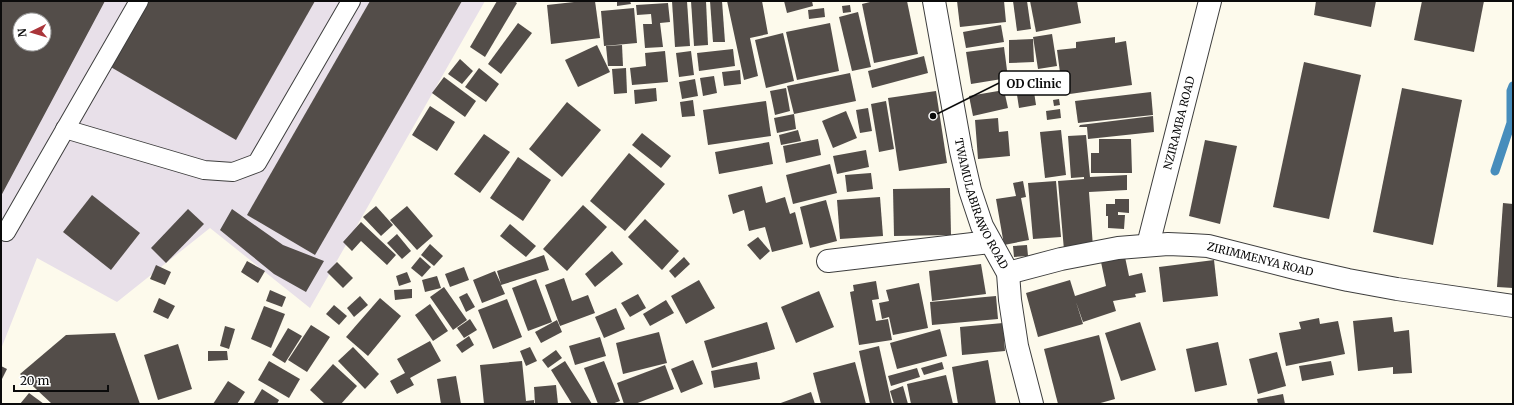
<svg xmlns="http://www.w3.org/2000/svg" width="1514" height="405" font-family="Merriweather,serif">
<rect width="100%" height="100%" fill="#fdfaec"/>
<path fill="#e8e0e9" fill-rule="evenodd" d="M1,1H485L310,308L210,228L117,302L37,258L1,349ZM20,20H44V44H20Z"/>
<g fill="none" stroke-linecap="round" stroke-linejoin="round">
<path stroke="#478dbc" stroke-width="9" d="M1495,171L1511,123V91L1513,86"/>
</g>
<g fill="#534d49" fill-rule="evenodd">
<path d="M1,1H105L1,196ZM20,20H44V44H20Z"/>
<path d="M147,1H315L236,140L109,66Z"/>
<path d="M370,1H462L315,255L247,215Z"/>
<path d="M497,1H514L517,3L485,57L470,47Z"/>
<path d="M583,1H595L600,38L551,44L547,5Z"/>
<path d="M617,1H630L631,4L617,6Z"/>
<path d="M672,1H687L690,46L675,47Z"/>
<path d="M691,1H706L708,45L694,46Z"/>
<path d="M710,1H722L725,42H713Z"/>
<path d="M727,1H762L768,34L750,38L758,76L744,80Z"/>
<path d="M784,1H812L813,6L787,13Z"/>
<path d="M874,1H907L918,54L874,63L862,4Z"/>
<path d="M957,1H1004L1006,22L960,27Z"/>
<path d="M1013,1H1027L1031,29L1017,31Z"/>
<path d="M1030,1H1077L1081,23L1036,32Z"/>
<path d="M1316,1H1376L1371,27L1314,15Z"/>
<path d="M1422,1H1484L1474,52L1414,40Z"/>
<path d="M668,3L670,22L660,23L663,47L645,48L643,24H652L651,14L637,15L636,5Z"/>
<path d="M850,5L851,12L843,13L842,6Z"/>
<path d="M634,8L637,43L604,46L601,11Z"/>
<path d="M824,8L825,17L809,19L808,10Z"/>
<path d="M858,12L871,67L852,71L839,17Z"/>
<path d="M518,23L532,33L501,74L488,64Z"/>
<path d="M830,23L839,71L797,80L786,32Z"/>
<path d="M1001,25L1004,42L966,48L963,32Z"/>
<path d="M783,33L794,81L766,88L755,40Z"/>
<path d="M1052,34L1057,66L1038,69L1033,37Z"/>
<path d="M1115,37V43L1126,41L1132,85L1063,95L1057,50L1076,48V42Z"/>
<path d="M1033,39L1034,62L1009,63V40Z"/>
<path d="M597,45L610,72L578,87L565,60Z"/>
<path d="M622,45L623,66H608L606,46Z"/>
<path d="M1004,47L1008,78L971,84L966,52Z"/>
<path d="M733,49L735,66L699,71L697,53Z"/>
<path d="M665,51L668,82L632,85L630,68L646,66L645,53Z"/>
<path d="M691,51L694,75L679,77L676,53Z"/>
<path d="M924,56L928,73L872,88L868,71Z"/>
<path d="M460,59L473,71L462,84L448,74Z"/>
<path d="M1304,62L1361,75L1329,219L1273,207Z"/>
<path d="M479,68L499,84L486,102L465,87Z"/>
<path d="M626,68L627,93L614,94L612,69Z"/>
<path d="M740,70L741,84L724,86L722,72Z"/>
<path d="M1031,72L1036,105L1019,108L1014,75Z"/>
<path d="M850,73L856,101L794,114L796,129L777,133L774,118L794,114L787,86Z"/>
<path d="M714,76L717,93L703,96L700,78Z"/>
<path d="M444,77L476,101L465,117L432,93Z"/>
<path d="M695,79L698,96L682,99L679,82Z"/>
<path d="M656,88L657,101L635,104L634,90Z"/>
<path d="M786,88L790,111L775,115L770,91Z"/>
<path d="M1402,88L1462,100L1433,245L1373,232Z"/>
<path d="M1004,90L1008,108L973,116L969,96Z"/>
<path d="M936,91L947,163L899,171L888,98Z"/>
<path d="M1151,92L1153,115L1078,123L1075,101Z"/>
<path d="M1059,99L1060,105L1054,106L1053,100Z"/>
<path d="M693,100L695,116L682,117L680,102Z"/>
<path d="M766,101L771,136L708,145L703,110Z"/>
<path d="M886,101L894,149L879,152L871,104Z"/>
<path d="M567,102L601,130L562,177L529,149Z"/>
<path d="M430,106L455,122L437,151L412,135Z"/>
<path d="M868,108L872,131L860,133L856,110Z"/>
<path d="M1060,109L1061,118L1047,120L1046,111Z"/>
<path d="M846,111L857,138L833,148L822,121Z"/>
<path d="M1153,116L1154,132L1088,139L1087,127H1079L1080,125Z"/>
<path d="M998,118L999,132L1008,131L1010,156L978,159L975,120Z"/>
<path d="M798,130L801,141L781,145L779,135Z"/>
<path d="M1061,130L1066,175L1045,178L1040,132Z"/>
<path d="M642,133L671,156L661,168L632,145Z"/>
<path d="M484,134L510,152L480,193L454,174Z"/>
<path d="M1086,135L1090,177L1127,175V190L1089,192L1093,247L1064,250L1058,181L1084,179V177L1071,178L1068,136Z"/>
<path d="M818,139L821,155L786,163L783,146Z"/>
<path d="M1099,139H1131L1132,173H1091V153H1099Z"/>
<path d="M1205,140L1237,146L1220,224L1189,216Z"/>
<path d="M769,142L773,164L719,174L715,152Z"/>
<path d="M866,150L869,167L837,174L833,156Z"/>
<path d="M629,153L665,184L625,231L590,201Z"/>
<path d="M518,157L551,180L523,221L490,198Z"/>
<path d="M830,164L837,193L793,204L786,175Z"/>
<path d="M871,173L873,189L847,192L845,175Z"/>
<path d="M1023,181L1026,197L1021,198L1029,240L1004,245L996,199L1016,196L1013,183Z"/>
<path d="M1056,181L1061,237L1033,239L1028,183Z"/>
<path d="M762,186L766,203L785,197L790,214L795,212L803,244L772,252L765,227L749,231L744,210L733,214L728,195Z"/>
<path d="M950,188L951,235L894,236L893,189Z"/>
<path d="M92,195L140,233L111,270L63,232Z"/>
<path d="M880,197L883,236L840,239L837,200Z"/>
<path d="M1115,199H1129V213L1118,212V215H1125L1124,229L1108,228V216H1106V204H1115Z"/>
<path d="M826,200L837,241L810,248L800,207Z"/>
<path d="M1503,203L1513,204V288L1497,287Z"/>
<path d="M583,205L607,227L567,271L543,249Z"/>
<path d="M376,206L393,225L381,236L363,217Z"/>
<path d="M407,206L433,236L417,250L390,220Z"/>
<path d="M188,209L204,224L166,263L151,248Z"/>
<path d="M232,209L283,245L324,261L306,292L274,274L220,230Z"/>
<path d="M645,219L679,251L662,270L628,237Z"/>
<path d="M361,222L396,255L387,265L361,241L352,251L343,242Z"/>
<path d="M510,224L536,246L526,257L500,236Z"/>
<path d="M397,234L411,251L402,259L387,243Z"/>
<path d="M758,237L770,251L760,260L747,245Z"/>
<path d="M430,244L443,256L434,266L421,255Z"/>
<path d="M1027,245L1028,256L1014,257L1013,246Z"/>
<path d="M612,251L623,264L595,287L585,274Z"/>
<path d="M544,255L549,270L501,285L505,294L482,303L473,280L495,271L501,284L497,271Z"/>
<path d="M420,257L431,267L422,277L411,268Z"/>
<path d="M684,257L690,264L675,278L669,271Z"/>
<path d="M1125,257L1129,276L1142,273L1146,292L1135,294L1136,297L1113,301L1116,311L1083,322L1076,302L1083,324L1038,337L1026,293L1070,280L1075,296L1106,286L1101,262Z"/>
<path d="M1214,260L1218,296L1163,302L1159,267Z"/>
<path d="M247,261L265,271L258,283L241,272Z"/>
<path d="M337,262L353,278L343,288L327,272Z"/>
<path d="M981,264L986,294L932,301L929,271Z"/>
<path d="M156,265L171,272L165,285L150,279Z"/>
<path d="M464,267L469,280L450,287L445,274Z"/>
<path d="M407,272L411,282L399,286L396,276Z"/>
<path d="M437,276L441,288L425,292L422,280Z"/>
<path d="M564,278L572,301L588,295L595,313L560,326L545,285Z"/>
<path d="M536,279L552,322L528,331L512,288Z"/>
<path d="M699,280L715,308L686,324L671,296Z"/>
<path d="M876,281L879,299L872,300L876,321L888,319L892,340L859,345L850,292L854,291L853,285Z"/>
<path d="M919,283L928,328L893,335L889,317L882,319L879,303L889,301L886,290Z"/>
<path d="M444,287L467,320L453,330L430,297Z"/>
<path d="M412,289V298L395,300L394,290Z"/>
<path d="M270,290L286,297L282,307L266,301Z"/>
<path d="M819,291L834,327L796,343L781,307Z"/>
<path d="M467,293L475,307L466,312L459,297Z"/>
<path d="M638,294L646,308L630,317L621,303Z"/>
<path d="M360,296L368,305L354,317L347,308Z"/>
<path d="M996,296L998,319L932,325L930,302Z"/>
<path d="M159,298L175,306L168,319L153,312Z"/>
<path d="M380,298L401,316L368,356L346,337Z"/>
<path d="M507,299L522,337L493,349L478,310Z"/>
<path d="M666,300L674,313L650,326L643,314Z"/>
<path d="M430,304L448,331L433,341L415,315Z"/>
<path d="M334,305L347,316L339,325L326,314Z"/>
<path d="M264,306L285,314L271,348L251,339Z"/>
<path d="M616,308L625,329L604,338L595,317Z"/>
<path d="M1392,317L1394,332L1409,330L1412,373L1393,374V367L1358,371L1353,321Z"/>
<path d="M1319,318L1320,324L1338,321L1345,354L1286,366L1279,333L1301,329L1299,322Z"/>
<path d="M470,319L477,330L464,338L457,328Z"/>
<path d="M557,320L562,332L541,343L535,332Z"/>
<path d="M767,322L775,349L712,368L704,341Z"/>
<path d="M1140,322L1156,370L1121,381L1105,333Z"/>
<path d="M1003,323L1005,351L962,355L960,327Z"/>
<path d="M311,325L330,337L307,372L288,360Z"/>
<path d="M225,326L235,329L229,349L220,346Z"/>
<path d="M288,328L302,336L285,363L272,355Z"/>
<path d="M940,329L947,356L897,369L890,343Z"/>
<path d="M659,332L667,363L623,374L616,343Z"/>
<path d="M115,333L140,404H52L20,374L66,335Z"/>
<path d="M1099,335L1115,399L1097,404H1058L1044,349Z"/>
<path d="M469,336L474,345L462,353L456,345Z"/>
<path d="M600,337L606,356L575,365L569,346Z"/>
<path d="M430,341L441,361L410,378L414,385L397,394L390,381L405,373L397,359Z"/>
<path d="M1218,342L1227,385L1195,392L1186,349Z"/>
<path d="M178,344L192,389L158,400L144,355Z"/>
<path d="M879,346L892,404H870L859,351Z"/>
<path d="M353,347L379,374L365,389L338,361Z"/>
<path d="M530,347L537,361L526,366L520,351Z"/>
<path d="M556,350L562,358L548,368L542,360Z"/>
<path d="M208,351H227L228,360L208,361Z"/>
<path d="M1277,352L1286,386L1258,394L1249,359Z"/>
<path d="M693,360L703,384L681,393L671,369Z"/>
<path d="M988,360L996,404H958L952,367Z"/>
<path d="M269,361L300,379L289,398L258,380Z"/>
<path d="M522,361L526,401L534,400V404H484L480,365Z"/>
<path d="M565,361L592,404H572L551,370Z"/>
<path d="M604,361L620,401L612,404H598L584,368Z"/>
<path d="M1331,361L1334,375L1302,381L1299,366Z"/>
<path d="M757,362L760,379L714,388L711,371Z"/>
<path d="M855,362L866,404H821L813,373Z"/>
<path d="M942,362L944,369L924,375L921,368Z"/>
<path d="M333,364L357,386L341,404H325L310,390Z"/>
<path d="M665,365L674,389L635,404H624L617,383Z"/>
<path d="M1,366L7,369L1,381Z"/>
<path d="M917,368L920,377L891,386L888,376Z"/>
<path d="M946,375L953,404H911L907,384Z"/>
<path d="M456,376L461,404H441L437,379Z"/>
<path d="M228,381L245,392L237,404H213Z"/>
<path d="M556,385L558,404H535L534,387Z"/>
<path d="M903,386L908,404H894L890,391Z"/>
<path d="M262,389L279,400L277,404H253Z"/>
<path d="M811,392L815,404H778Z"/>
<path d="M29,393L44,404H20Z"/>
<path d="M1283,394L1285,404H1258L1257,399Z"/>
</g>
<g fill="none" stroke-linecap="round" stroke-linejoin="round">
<defs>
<g id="lane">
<path d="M65,129L204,170L233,172L257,163L351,1"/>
<path d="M6,232L139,1"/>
</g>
<g id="street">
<path id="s1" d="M934,1L961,151L970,190L982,226L1008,273L1010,300L1017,346L1032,404"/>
<path id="s2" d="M1148,245L1210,1"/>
<path d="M828,261L990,242"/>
<path id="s3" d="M1008,273L1061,259L1118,248L1168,244L1191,245L1208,246L1299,269L1348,280L1397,289L1513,306"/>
</g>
</defs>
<use href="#lane" stroke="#3e3e3e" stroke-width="20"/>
<use href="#street" stroke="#3e3e3e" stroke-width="24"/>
<use href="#lane" stroke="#fff" stroke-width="18"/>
<use href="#street" stroke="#fff" stroke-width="22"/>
</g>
<g text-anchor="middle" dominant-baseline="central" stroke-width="4" stroke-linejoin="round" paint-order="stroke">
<g font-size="11" fill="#0b0b0b" stroke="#fff">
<text stroke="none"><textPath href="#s2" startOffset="126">NZIRAMBA ROAD</textPath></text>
<text stroke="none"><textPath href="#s1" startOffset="209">TWAMULABIRAWO ROAD</textPath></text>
<text stroke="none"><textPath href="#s3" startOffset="257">ZIRIMMENYA ROAD</textPath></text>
</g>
</g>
<path fill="none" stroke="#0b0b0b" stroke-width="1.5" d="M933 116L999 83"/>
<circle fill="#0b0b0b" stroke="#fff" stroke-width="1.5" cx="933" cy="116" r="4"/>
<rect fill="#fff" stroke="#0b0b0b" stroke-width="1.5" x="999" y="71" width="71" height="24" rx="4"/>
<g font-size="12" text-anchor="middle" font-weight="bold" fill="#0b0b0b">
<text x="1034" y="88">OD Clinic</text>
</g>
<rect width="1514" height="405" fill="none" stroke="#0b0b0b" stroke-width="4"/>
<g transform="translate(32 32) rotate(265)"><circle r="19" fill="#ffffff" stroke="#9d9d9d"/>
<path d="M0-3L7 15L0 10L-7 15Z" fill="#aa353a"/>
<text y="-6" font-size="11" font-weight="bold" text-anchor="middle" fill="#0b0b0b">N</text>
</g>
<path d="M14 385v6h94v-6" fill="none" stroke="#0b0b0b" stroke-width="2"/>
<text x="20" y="385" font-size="12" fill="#0b0b0b" stroke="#ffffff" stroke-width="3" paint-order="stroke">20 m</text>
</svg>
